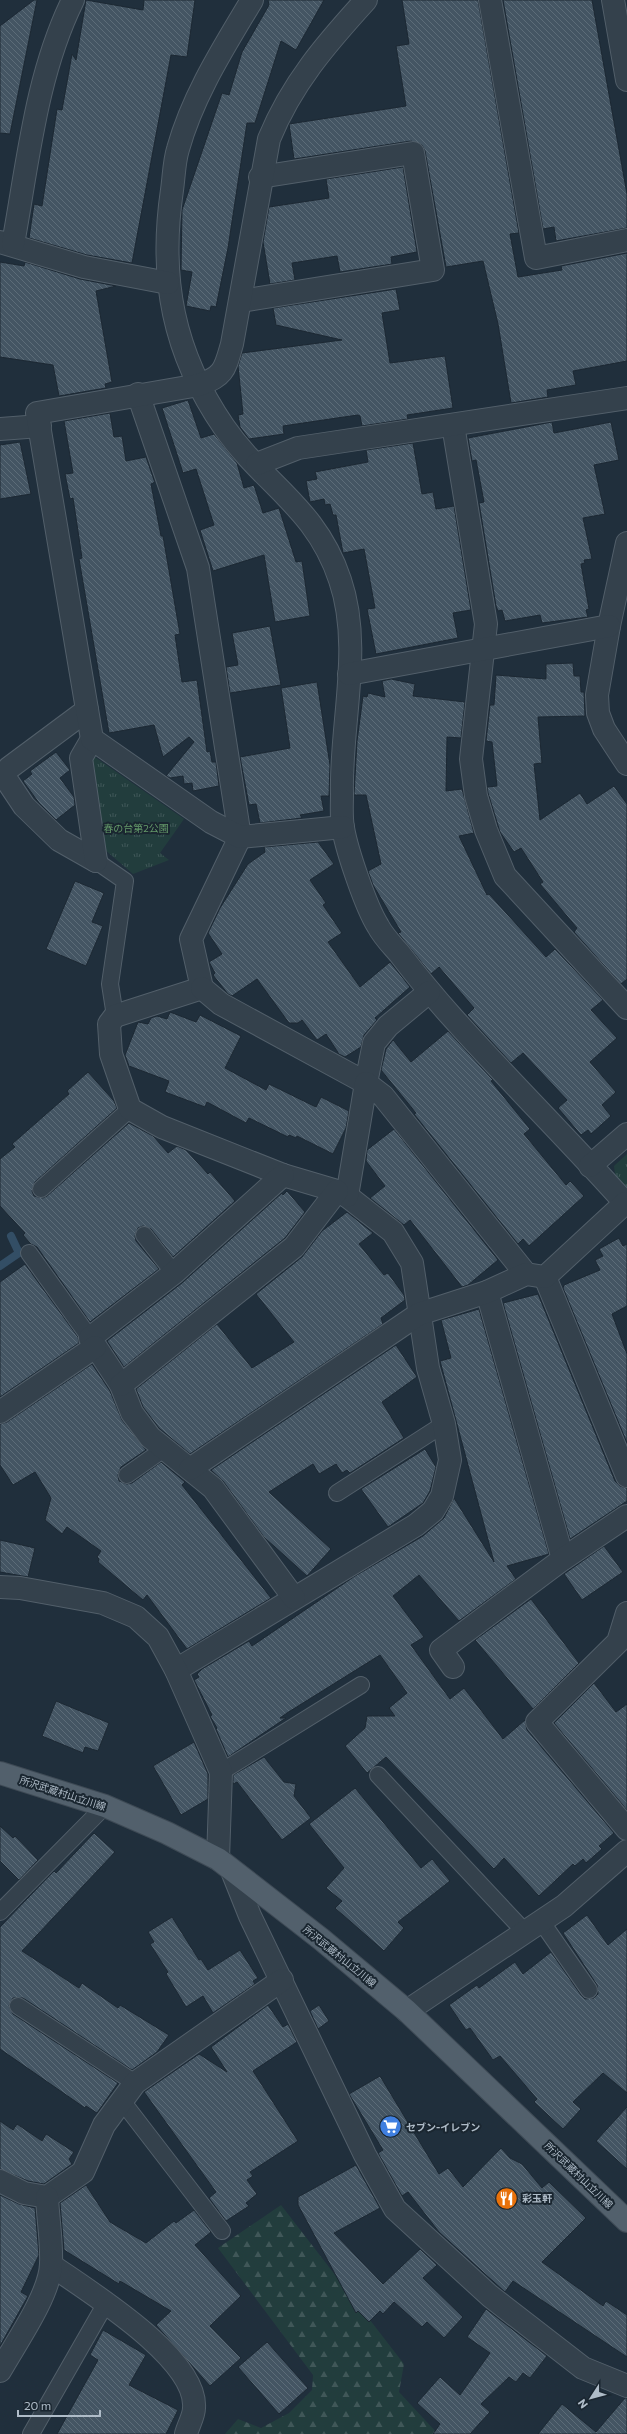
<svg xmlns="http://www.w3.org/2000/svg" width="627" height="2434" font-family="Commissioner,'Noto Sans JP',sans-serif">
<defs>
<pattern id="grass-tufts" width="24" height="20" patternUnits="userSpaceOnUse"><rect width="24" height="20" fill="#223d3d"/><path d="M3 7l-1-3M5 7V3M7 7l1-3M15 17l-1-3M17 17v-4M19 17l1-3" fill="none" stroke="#405758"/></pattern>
<pattern id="forest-firs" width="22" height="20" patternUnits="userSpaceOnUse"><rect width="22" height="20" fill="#223d3d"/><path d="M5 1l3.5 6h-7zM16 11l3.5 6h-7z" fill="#405758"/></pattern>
<pattern id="building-back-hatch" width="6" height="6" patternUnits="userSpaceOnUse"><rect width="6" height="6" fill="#445563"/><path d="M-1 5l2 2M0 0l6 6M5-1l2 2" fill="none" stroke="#5c6c78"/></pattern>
</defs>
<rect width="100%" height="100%" fill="#202f3c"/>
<g fill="url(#grass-tufts)">
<path d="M92,755L184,819L160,853L169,860L133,874L104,849Z"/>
<path d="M627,1154V1190L615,1174L614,1166Z"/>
</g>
<path fill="url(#forest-firs)" d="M281,2205L404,2364L399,2392L438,2434H225L238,2419L261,2428L289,2413L312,2390L313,2375L218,2248Z"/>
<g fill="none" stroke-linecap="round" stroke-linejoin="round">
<path stroke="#334e65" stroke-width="8" d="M0,1266L19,1253L11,1236"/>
</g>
<g fill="url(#building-back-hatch)" stroke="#1c2833">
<path d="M34,0H37L10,134L0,133V26Z"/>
<path d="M86,0L143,10L144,0H195L187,57L171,55L132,263L87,255L29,238L34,204L42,206L57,109L62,110L72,54L76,60Z"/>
<path d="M268,0H324L296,50L281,41L255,123H247L228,248L216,307L211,306L210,311L186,306L192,272L181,270L182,210L222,93L229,95L242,52L269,5Z"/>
<path d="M402,0H478L519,233L510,234L518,277L562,270L561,266L627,253V361L573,371L576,385L547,390L548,397L511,403L498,324L483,261L446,267L425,151L422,145L411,141L294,159L289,124L406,106L396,46L409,44Z"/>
<path d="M503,0H592L627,194V228L556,241L554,227L543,229Z"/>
<path d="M403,167L417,252L391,257L392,264L340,272L337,256L292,263L295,280L270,284L263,242L269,207L329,198L326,179Z"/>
<path d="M0,262L24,266L25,262L80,279L116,286L96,291L112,382L105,384L106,388L59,396L53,365L0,357Z"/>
<path d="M396,289L400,310L382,313L390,363L445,356L453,408L407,415L408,419L362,426L360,416L358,415L337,418L283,426L284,434L249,439L240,427L238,415L243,414L238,366L242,353L342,340L276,325L273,308Z"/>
<path d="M188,400L201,438L214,434L237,463L244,488L254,485L263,513L279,508L296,562L302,561L310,616L275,622L264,555L213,571L200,530L214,525L196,469L183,473L162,408Z"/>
<path d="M110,413L114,437L122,436L126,461L146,457L154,480L155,482L151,484L161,536H163L180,634L175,635L182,682L197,680L207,752L210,751L212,762H216L219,786L193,791L192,783L184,784L183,776L170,778L166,776L194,742L189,737L163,757L154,725L109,733L79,559L82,558L73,498L70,499L65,474L73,473L64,421Z"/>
<path d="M552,422L554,433L611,422L619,460L594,465L605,514L583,518L592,559L584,560L585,563L581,564L589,609L586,610L588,617L542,623L540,615L505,621L502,610L498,611L496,606L479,503L484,502L476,460L472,461L468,438Z"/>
<path d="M20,442L31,494L0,499V445Z"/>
<path d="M413,443L422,494L433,492L436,509L454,506L471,610L453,613L458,638L376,654L367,609L375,608L364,549L343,553L336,515H333L330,504L325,505L324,499L310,502L306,481L317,479L315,472L368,462L366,450Z"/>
<path d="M270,626L281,685L230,693L226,667L238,665L232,633Z"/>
<path d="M573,663L574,676H580L581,692H584L585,716L538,717L542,763L534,764L540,820L580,793L587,804L614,786L627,804V979L621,984L574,932L577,928L540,884L543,882L521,848L514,852L500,832L488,793L487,787L497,786L492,742L486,741L490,705H494L496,675L546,679V664Z"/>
<path d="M391,679L415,684L413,696L465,702L461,738L447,737L446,791L462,789L474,833L459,836L487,895L489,894L546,957L555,949L603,1000L591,1010L617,1038L590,1062L616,1092L602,1105L611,1116L591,1134L588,1130L581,1135L558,1108L567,1100L523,1053L511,1063L467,1015L474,1008L439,967L431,974L398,933L401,932L373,885L368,871L381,864L366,795H354L357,741L363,696L367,697L368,693L385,697L382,681Z"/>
<path d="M317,682L330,765L329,796H321L324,811L300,815L302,818L260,823L256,804L249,805L240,757L290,748L281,688Z"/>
<path d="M56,752L70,770L60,778L74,797L75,805L56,820L39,803L23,781L32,774L30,771Z"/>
<path d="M318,842L334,864L310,880L326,903L323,905L342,933L328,942L360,987L390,962L410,987L375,1018L377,1020L364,1035L361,1047L345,1057L339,1054L326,1034L317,1040L302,1020L298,1023H289L257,979L232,996L228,994L213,975L215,973L209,962L222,954L208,933L220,908L248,864L265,852L264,847Z"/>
<path d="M75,881L104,893L92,922L103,926L86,966L46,949Z"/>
<path d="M170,1012L196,1022L200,1015L241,1036L225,1068L266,1090L269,1084L316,1107L321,1097L349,1111L346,1128L333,1154L297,1136L296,1138L289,1135L288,1137L249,1118L246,1123L207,1102L205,1107L165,1092L169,1081L129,1066L125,1055L138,1022L148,1024L151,1018L157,1016L167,1019Z"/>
<path d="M448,1031L493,1080L491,1081L530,1129L524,1134L566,1185L570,1181L584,1196L529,1246L523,1239L518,1244L414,1114L416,1113L381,1070L386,1049L393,1040L411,1062Z"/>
<path d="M88,1072L114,1101L117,1108L35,1182L32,1191L34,1196L43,1198L47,1196L129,1123L153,1136L168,1153L177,1146L186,1150L208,1174L210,1172L235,1201L173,1257L151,1229L143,1226L138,1228L135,1236L136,1241L159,1269L90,1322L37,1247L31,1244L23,1235L25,1233L0,1206V1159L15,1147L12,1144L69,1094L67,1091Z"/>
<path d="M394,1129L498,1260L468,1285L462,1287L410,1220L404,1225L370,1198L385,1186L366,1161L367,1150Z"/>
<path d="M287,1191L305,1212L285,1238L124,1367L107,1341L182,1283L282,1193L283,1195Z"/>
<path d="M347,1212L373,1233L359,1244L384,1275L388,1273L404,1295L405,1300L381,1318L383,1324L190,1454L159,1428L143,1407L136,1389L217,1324L252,1368L294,1342L256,1294L302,1257L322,1231Z"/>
<path d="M619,1238L623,1246L627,1244V1306L612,1314L627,1354V1443L563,1288L564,1285L600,1270L595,1260L603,1256L599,1249Z"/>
<path d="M25,1264L78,1337L79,1343L0,1397V1282Z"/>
<path d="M538,1294L615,1481L620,1486L627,1488V1501L570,1539L503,1303Z"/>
<path d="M479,1309L549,1554L507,1566L516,1579L459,1621L419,1575L393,1596L424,1637L411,1645L450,1699L464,1688L503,1739L525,1720L527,1730L614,1833L599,1846L602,1849L586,1863L583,1859L575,1866L573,1864L539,1896L504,1858L494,1869L386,1757L367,1773L345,1746L365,1728L367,1716H395L389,1708L407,1693L380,1655L287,1713L280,1718H286L228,1757L216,1729L217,1728L210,1716L212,1715L194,1680L199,1677L197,1674L202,1669L249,1641L252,1646L355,1576L423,1536L444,1518L454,1498L494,1562L440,1361L451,1358L441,1320Z"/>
<path d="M396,1345L417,1377L382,1402L404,1438L350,1473L347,1470L342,1473L336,1464L319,1474L313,1464L269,1492L331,1549L307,1576L264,1537L223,1481L211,1470Z"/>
<path d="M92,1364L110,1391L122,1420L146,1450L121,1467L118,1475L119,1481L127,1484L132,1483L161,1462L185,1482L182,1485L271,1598L187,1649L147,1595L143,1600L98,1562L99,1559L97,1557L101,1551L67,1527L62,1534L45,1520L51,1498L35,1472L13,1485L0,1465V1424L7,1422Z"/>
<path d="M425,1449L436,1467L430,1491L423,1503L388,1527L361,1489Z"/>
<path d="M0,1540L35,1548L28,1577L0,1572Z"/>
<path d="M604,1546L623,1572L582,1600L564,1574Z"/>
<path d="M531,1599L579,1663L533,1709L475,1640Z"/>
<path d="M594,1683L616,1712L627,1704V1810L554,1723Z"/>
<path d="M56,1701L109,1723L98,1751L85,1747L83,1753L42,1736Z"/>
<path d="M194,1742L208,1774V1799L181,1815L153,1766Z"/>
<path d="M264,1757L284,1782L296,1784L294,1796L311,1818L282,1840L237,1782L233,1784V1775Z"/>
<path d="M355,1788L421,1868L432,1859L450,1881L398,1922L404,1928L384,1951L335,1908L342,1901L326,1888L344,1868L309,1824Z"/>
<path d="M0,1826L13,1838L15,1836L38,1860L19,1880L0,1861Z"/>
<path d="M94,1833L115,1852L22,1951L79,1988L82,1983L118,2008L120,2005L169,2035L157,2052L132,2070L23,1998H13L9,2006L13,2014L118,2083L97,2113L86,2106L85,2108L0,2049V1927L54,1871L56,1873Z"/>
<path d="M587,1915L608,1945L627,1929V2093L603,2073L573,2102L581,2109L563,2129L534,2102L537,2099L500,2056L493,2060L470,2028L466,2030L449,2005L477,1985L479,1988L515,1962L523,1974L551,1952L581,1995L585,1999L594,1998L598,1994L597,1985L563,1933Z"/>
<path d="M172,1917L199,1960L201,1959L208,1970L240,1950L258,1978L253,1981L255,1984L213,2013L203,1996L186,2007L166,1974L168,1972L150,1944L154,1942L148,1932Z"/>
<path d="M268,2005L283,2027L288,2024L297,2042L253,2071L298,2141L250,2172L253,2176L247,2180L257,2194L246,2203L249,2206L226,2221L209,2198L216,2192L144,2092L199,2054L227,2072L211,2047Z"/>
<path d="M319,2005L329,2021L318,2029L310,2011Z"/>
<path d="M380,2076L439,2174L448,2168L463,2187L501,2148L510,2158L522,2164L542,2188L549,2182L586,2218L542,2262L603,2306L606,2301L627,2315V2357L513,2281L505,2292L439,2232L408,2192L402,2196L378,2153L383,2150L349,2094Z"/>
<path d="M627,2107V2169L596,2141Z"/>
<path d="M0,2121L13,2130L17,2124L42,2141L46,2134L74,2152L69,2159L72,2164L44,2184L28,2181L0,2169Z"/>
<path d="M356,2165L380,2208L334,2233L383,2284L420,2249L437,2265L423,2278L463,2317L444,2338L427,2322L422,2327L394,2302L383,2314L380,2311L369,2322L358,2311L356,2313L298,2205V2197Z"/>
<path d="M86,2185L110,2222L146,2243L174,2221L176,2223L194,2210L211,2232L195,2245L241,2296L210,2326L241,2358L210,2386L156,2325L171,2311L120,2281L119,2284L64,2250L60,2203Z"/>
<path d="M0,2195L19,2204L35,2208L39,2255L21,2292L28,2296L0,2346Z"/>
<path d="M486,2309L547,2356L530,2378L523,2373L516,2382L509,2377L481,2404L490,2412L470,2434H433L440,2424L417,2403L440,2377L460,2395L490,2353L467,2337Z"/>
<path d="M103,2330L146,2355L129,2385L178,2410L166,2434H57L98,2360L90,2355Z"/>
<path d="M267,2342L308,2388L279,2414L238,2367Z"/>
<path d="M625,2398H627V2434H538L562,2404L596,2432Z"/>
</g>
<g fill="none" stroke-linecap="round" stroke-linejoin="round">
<defs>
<g id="lane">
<path d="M96,861L125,881L110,984L115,1016"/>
<path d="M41,1189L130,1109"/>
<path d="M144,1235L174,1273"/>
<path d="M29,1253L90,1338"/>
<path d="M127,1475L164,1449"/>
<path d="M337,1493L444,1424"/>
<path d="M221,1772L361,1685"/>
<path d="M378,1775L525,1932"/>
<path d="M0,1912L105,1806"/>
<path d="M541,1921L589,1990"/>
<path d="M18,2006L135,2083"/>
<path d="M122,2101L222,2231"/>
<path d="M31,2434L106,2303"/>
</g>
<g id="street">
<path d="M252,0C224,47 193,95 178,149C174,162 174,176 172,190C159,278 173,353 224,427C264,485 316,507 340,580C363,647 340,724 342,794C342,805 341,817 343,828C347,851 366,907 378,926C383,936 392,945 399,953C416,975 434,997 452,1017C509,1081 570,1141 627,1205"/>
<path d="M490,0L536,258L627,240"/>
<path d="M613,0L627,80"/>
<path d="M0,242L84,267L168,283"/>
<path d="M13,244C28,162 36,75 73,0"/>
<path d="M241,301L433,270L413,153L260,177"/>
<path d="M138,394L198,568L240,837L191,939L202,988L115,1016L109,1024L111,1054L130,1109L162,1127L283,1175L337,1191L347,1196L393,1232L412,1263L428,1368L444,1424L450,1460L442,1496L433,1511L416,1525L176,1670"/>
<path d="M453,425L486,624L471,759L476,796L486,830L505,876L627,1008"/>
<path d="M0,429L40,426"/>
<path d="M257,464L298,448L627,398"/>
<path d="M627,543L609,626L597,695L598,713L604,729L627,764"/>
<path d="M349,674L609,626"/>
<path d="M87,710L9,768L4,776L24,806L59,840L96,861"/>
<path d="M92,739L81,758L96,861"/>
<path d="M343,827L240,837L211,822L92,739L37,413L199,385C225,376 225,368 232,344L269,139C292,83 326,44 366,0"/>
<path d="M202,988L221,1004L366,1083L374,1043L388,1026L429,992"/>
<path d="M590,1166L627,1134"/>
<path d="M283,1175L174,1273L90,1338L121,1385L132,1413L150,1437L213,1488L294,1598"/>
<path d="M347,1196L366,1083L383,1096L526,1274"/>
<path d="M545,1277L627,1476"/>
<path d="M487,1292L563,1559"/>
<path d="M121,1385L294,1247L337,1191"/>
<path d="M0,1412L95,1347"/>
<path d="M190,1469L419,1314L487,1292L526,1274L545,1277L625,1203"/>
<path d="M0,1587L20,1588L103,1603L136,1617L158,1637L176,1670L221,1772L218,1859"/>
<path d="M627,1613L618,1642L537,1722L627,1829"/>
<path d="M453,1667L441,1650L563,1559L627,1516"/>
<path d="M232,1871L250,1916L365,2155L395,2209L490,2296L583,2368L627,2386"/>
<path d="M407,2011L564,1906L627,1851"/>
<path d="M0,2181L24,2193L47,2197L83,2172L104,2125L135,2083L282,1980"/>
<path d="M51,2265C88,2291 198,2358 194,2408C194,2416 188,2426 186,2434"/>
<path d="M0,2371C15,2344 50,2295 51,2264C52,2242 48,2219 47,2197"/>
</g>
<path id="primary" d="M0,1773L105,1806L167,1833L218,1859L321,1939L407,2011L627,2221"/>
</defs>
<use href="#lane" stroke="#525f6a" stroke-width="18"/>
<use href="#street" stroke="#525f6a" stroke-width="24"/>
<use href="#primary" stroke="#3e4a55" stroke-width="24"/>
<use href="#lane" stroke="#34414c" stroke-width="16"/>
<use href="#street" stroke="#34414c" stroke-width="22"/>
<use href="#primary" stroke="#52606c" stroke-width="22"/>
</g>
<defs>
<symbol id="supermarket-disc" viewBox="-11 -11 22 22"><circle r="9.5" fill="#3f7fe0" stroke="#1a2630"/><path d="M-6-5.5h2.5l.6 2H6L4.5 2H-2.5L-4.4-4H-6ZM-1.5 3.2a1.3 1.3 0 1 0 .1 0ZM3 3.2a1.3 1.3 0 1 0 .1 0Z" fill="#fff"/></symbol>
<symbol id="restaurant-disc" viewBox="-11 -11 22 22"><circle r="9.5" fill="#e8710a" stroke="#1a2630"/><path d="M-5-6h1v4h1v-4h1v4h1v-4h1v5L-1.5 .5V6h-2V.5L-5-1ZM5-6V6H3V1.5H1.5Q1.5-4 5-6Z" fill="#fff"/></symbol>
</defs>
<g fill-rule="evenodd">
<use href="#supermarket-disc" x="378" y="2114" width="25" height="25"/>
<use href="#restaurant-disc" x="494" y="2186" width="25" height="25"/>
</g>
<g text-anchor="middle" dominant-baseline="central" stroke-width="4" stroke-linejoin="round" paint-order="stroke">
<g font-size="10" fill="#659b6a" stroke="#1a2630">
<text x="136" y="828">春の台第2公園</text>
</g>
<g font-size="10" fill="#afbcc8" stroke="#1a2630">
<text transform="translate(63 1793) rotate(18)">所沢武蔵村山立川線</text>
<text transform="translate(340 1956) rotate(39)">所沢武蔵村山立川線</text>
<text transform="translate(579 2175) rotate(44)">所沢武蔵村山立川線</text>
</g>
<g font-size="10" font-weight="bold" fill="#afbcc8" stroke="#1a2630" text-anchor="start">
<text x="406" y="2127">セブン-イレブン</text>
<text x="522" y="2198">彩玉軒</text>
</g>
</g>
<g transform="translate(591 2398) rotate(234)" stroke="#1a2630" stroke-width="3" paint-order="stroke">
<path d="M0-3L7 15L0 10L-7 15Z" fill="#afbcc8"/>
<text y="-6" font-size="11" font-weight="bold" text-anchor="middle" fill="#afbcc8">N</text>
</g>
<path d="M18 2410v6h82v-6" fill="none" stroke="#afbcc8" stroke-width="2"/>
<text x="24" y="2410" font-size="12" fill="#afbcc8" stroke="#1a2630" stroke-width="3" paint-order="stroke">20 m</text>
</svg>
